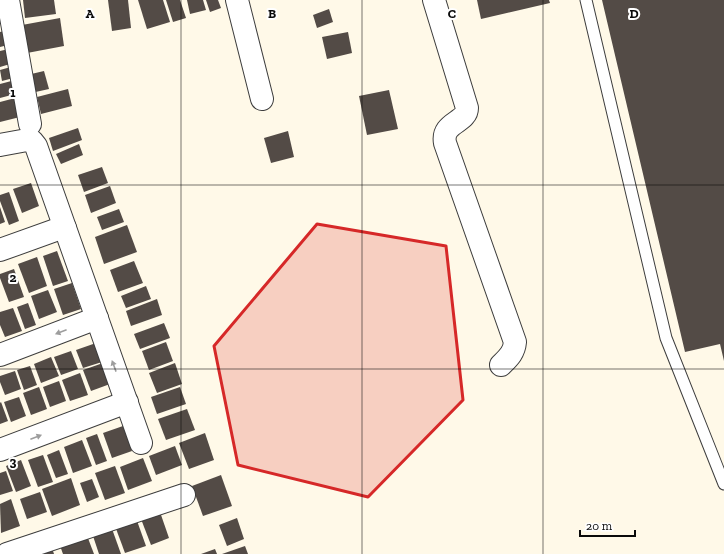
<svg xmlns="http://www.w3.org/2000/svg" width="724" height="554" font-family="'Zilla Slab',serif">
<rect width="100%" height="100%" fill="#fff9e8"/>
<g fill="#534b46">
<path d="M23,0H54L56,14L25,18Z"/>
<path d="M108,0H128L131,28L112,31Z"/>
<path d="M138,0H163L170,22L147,29Z"/>
<path d="M166,0H180L186,18L173,22Z"/>
<path d="M187,0H203L206,10L190,14Z"/>
<path d="M206,0H218L221,8L210,12Z"/>
<path d="M477,0H549L550,3L481,19Z"/>
<path d="M602,0H724V361L720,344L685,352Z"/>
<path d="M329,9L333,22L317,28L313,15Z"/>
<path d="M60,18L64,46L27,53L22,25Z"/>
<path d="M8,30L12,44L0,47V32Z"/>
<path d="M348,32L352,53L327,59L322,37Z"/>
<path d="M13,48L17,62L0,67V51Z"/>
<path d="M18,65L21,76L2,81L0,70Z"/>
<path d="M44,71L49,89L31,93L27,75Z"/>
<path d="M19,79L23,92L0,98V84Z"/>
<path d="M68,89L72,106L41,114L37,97Z"/>
<path d="M389,90L398,129L367,135L359,96Z"/>
<path d="M19,97L24,116L0,122V102Z"/>
<path d="M78,128L82,140L53,151L49,138Z"/>
<path d="M288,131L294,157L271,163L264,138Z"/>
<path d="M79,144L83,155L61,164L56,154Z"/>
<path d="M102,167L108,183L84,192L78,175Z"/>
<path d="M31,183L39,206L22,213L13,189Z"/>
<path d="M110,186L116,203L91,213L85,195Z"/>
<path d="M9,192L19,221L9,225L0,201V195Z"/>
<path d="M0,207L5,222L0,224Z"/>
<path d="M119,209L124,222L102,230L97,217Z"/>
<path d="M127,225L137,252L104,264L95,237Z"/>
<path d="M57,251L68,281L53,286L43,256Z"/>
<path d="M37,257L47,286L29,293L18,264Z"/>
<path d="M134,261L143,283L118,292L110,270Z"/>
<path d="M14,269L24,297L9,302L0,278V274Z"/>
<path d="M72,283L81,309L63,315L54,289Z"/>
<path d="M146,286L151,299L126,308L121,296Z"/>
<path d="M48,290L57,312L39,319L31,296Z"/>
<path d="M157,299L162,315L131,326L126,311Z"/>
<path d="M28,303L36,325L25,329L17,307Z"/>
<path d="M13,308L22,331L5,337L0,325V312Z"/>
<path d="M164,323L170,338L140,349L134,334Z"/>
<path d="M166,342L173,361L149,370L142,351Z"/>
<path d="M96,343L102,362L83,368L76,350Z"/>
<path d="M71,351L78,369L61,375L54,357Z"/>
<path d="M51,357L59,376L41,383L34,364Z"/>
<path d="M103,363L110,384L91,391L83,370Z"/>
<path d="M175,363L182,384L157,393L149,373Z"/>
<path d="M30,366L37,385L24,390L17,370Z"/>
<path d="M15,371L21,389L5,395L0,382V376Z"/>
<path d="M80,373L88,395L70,401L62,380Z"/>
<path d="M59,381L66,401L50,407L43,387Z"/>
<path d="M39,387L47,409L31,415L23,393Z"/>
<path d="M180,387L186,404L157,414L151,397Z"/>
<path d="M19,397L26,416L11,422L4,402Z"/>
<path d="M1,402L8,421L0,424V403Z"/>
<path d="M187,409L195,430L166,440L158,419Z"/>
<path d="M123,426L132,451L112,458L103,433Z"/>
<path d="M205,433L214,460L189,469L179,443Z"/>
<path d="M97,434L107,461L96,465L86,438Z"/>
<path d="M82,440L92,466L73,473L64,447Z"/>
<path d="M175,446L182,465L156,475L149,456Z"/>
<path d="M59,450L68,474L56,478L47,455Z"/>
<path d="M43,455L53,482L38,487L28,460Z"/>
<path d="M143,458L152,481L128,490L120,467Z"/>
<path d="M21,460L31,486L16,492L6,466Z"/>
<path d="M115,466L125,493L105,500L95,473Z"/>
<path d="M6,471L13,491L0,495V473Z"/>
<path d="M221,475L232,506L203,516L192,486Z"/>
<path d="M71,478L80,505L52,516L42,489Z"/>
<path d="M92,479L99,497L87,502L80,483Z"/>
<path d="M40,492L47,512L27,519L20,499Z"/>
<path d="M11,499L20,526L1,533L0,504Z"/>
<path d="M160,512L169,538L151,545L141,519Z"/>
<path d="M136,518L146,546L125,553L115,526Z"/>
<path d="M237,518L244,539L227,546L219,525Z"/>
<path d="M111,526L121,554H99L92,533Z"/>
<path d="M86,533L94,554H63L59,543Z"/>
<path d="M245,546L248,554H222Z"/>
<path d="M52,548L54,554H37Z"/>
<path d="M215,549L217,554H201Z"/>
</g>
<g fill="none" stroke-linecap="round" stroke-linejoin="round">
<defs>
<path id="service" d="M586,0L666,338L724,484"/>
<g id="minor">
<path d="M8,0L30,124"/>
<path d="M237,0L262,99"/>
<path d="M434,0L467,108C467,123 441,122 445,143L515,342C514,353 508,358 501,365"/>
<path d="M0,145L27,140L32,141L36,146L141,443"/>
<path d="M0,250L64,227L65,228"/>
<path d="M0,355L97,318"/>
<path d="M0,450L127,402"/>
<path d="M7,554L184,495"/>
</g>
</defs>
<use href="#service" stroke="#3d3d3d" stroke-width="13"/>
<use href="#minor" stroke="#3d3d3d" stroke-width="24"/>
<use href="#service" stroke="#fff" stroke-width="11"/>
<use href="#minor" stroke="#fff" stroke-width="22"/>
</g>
<defs><path id="oneway-solid" d="M-6-.8H1V-3.2L6.5 0L1 3.2V.8H-6Z"/></defs>
<g fill="#9d9d9d">
<use href="#oneway-solid" transform="translate(61 332) rotate(159)"/>
<use href="#oneway-solid" transform="translate(114 366) rotate(-110)"/>
<use href="#oneway-solid" transform="translate(36 437) rotate(-21)"/>
</g>
<path fill="#d62828" fill-opacity="0.2" stroke="#d62828" stroke-width="3" stroke-linejoin="round" d="M317,224L446,246L463,400L368,497L238,465L214,346Z"/>
<path fill="none" stroke="#0a0a0a" stroke-width="1" stroke-opacity="0.55" d="M181,0V554M362,0V554M543,0V554M0,185H724M0,369H724"/>
<g font-size="13" text-anchor="middle" font-weight="bold" fill="#0a0a0a" stroke="#fff" stroke-width="4" stroke-linejoin="round" paint-order="stroke">
<text x="90" y="18">A</text>
<text x="272" y="18">B</text>
<text x="452" y="18">C</text>
<text x="634" y="18">D</text>
<text x="13" y="97">1</text>
<text x="13" y="282">2</text>
<text x="13" y="466">3</text>
</g>
<path d="M580 530v6h55v-6" fill="none" stroke="#0a0a0a" stroke-width="2"/>
<text x="586" y="530" font-size="12" fill="#0a0a0a" stroke="#ffffff" stroke-width="3" paint-order="stroke">20 m</text>
</svg>
